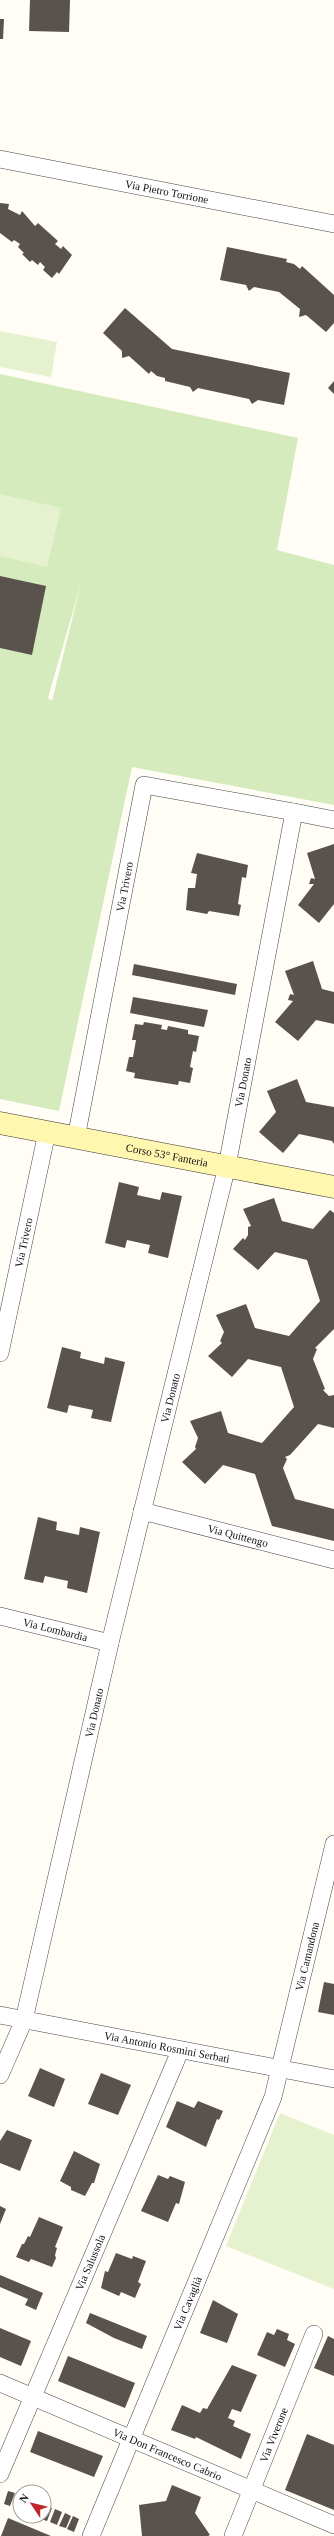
<svg xmlns="http://www.w3.org/2000/svg" width="334" height="2536" font-family="'Times New Roman',serif">
<rect width="100%" height="100%" fill="#fffdf5"/>
<path fill="#d5ebbd" fill-rule="evenodd" d="M0,374L298,438L277,550L334,565V805L132,767L59,1111L0,1099ZM81,583L52,701L48,698Z"/>
<g fill="#e6f2cf">
<path d="M0,331L57,342L51,377L0,367Z"/>
<path d="M0,494L61,508L47,567L0,556Z"/>
<path d="M280,2113L334,2135V2289L226,2246Z"/>
</g>
<g fill="#5a524d">
<path d="M30,0H70L69,32L29,31Z"/>
<path d="M0,19H4L3,39H0Z"/>
<path d="M0,203L9,204L8,209L20,215L22,211L35,226L38,223L58,241L55,244L61,249L63,246L72,255L59,274L57,272L52,278L43,270L45,267L40,262L38,265L32,260L30,262L22,254L24,253L18,247L20,244L14,240L12,242L0,233Z"/>
<path d="M227,247L287,259L286,262L294,264L300,269L302,266L334,295V323L326,332L306,315L299,317L300,309L279,292L254,287L249,291L246,285L220,280Z"/>
<path d="M125,308L172,349L290,373L284,405L258,400L252,404L249,399L198,388L193,392L190,387L165,381V378L157,376L151,371L149,374L129,356L122,358V351L103,333Z"/>
<path d="M334,381V394L328,388Z"/>
<path d="M0,576L46,586L32,655L0,648Z"/>
<path d="M334,844V904L319,923L298,905L314,884H309L311,878L315,879L307,853Z"/>
<path d="M197,853L248,865L246,878L242,877L238,904L241,905L239,916L209,911L207,914L186,910L188,888H195L197,874L191,873Z"/>
<path d="M313,961L322,989L334,992V1024L316,1020L298,1041L275,1022L293,1001L288,1000L290,994L294,995L285,971Z"/>
<path d="M134,964L237,984L235,995L132,975Z"/>
<path d="M133,997L208,1010L204,1027L130,1013Z"/>
<path d="M144,1022L162,1025L161,1029L167,1030L168,1026L188,1030V1034L199,1036L196,1052L193,1051L190,1067L193,1068L190,1083L179,1081L178,1085L134,1078L135,1073L126,1071L129,1057H133L136,1040H132L135,1024L143,1025Z"/>
<path d="M297,1079L306,1102L334,1107V1144L332,1141L299,1134L283,1153L259,1132L276,1112L267,1091Z"/>
<path d="M119,1182L139,1187L137,1195L160,1200L162,1192L182,1196L168,1258L148,1253L150,1245L127,1240L125,1248L105,1243Z"/>
<path d="M274,1198L282,1221L313,1229L330,1210L334,1213V1329L315,1348L317,1349L313,1359L325,1389L323,1390L329,1396L334,1395V1428L318,1424L290,1455L285,1457L287,1459L283,1468L295,1499L334,1509V1541L272,1526L255,1474L223,1465L205,1484L182,1462L196,1449L195,1447L198,1438L190,1421L221,1411L228,1433L262,1443L294,1407L281,1367L248,1359L232,1377L208,1356L222,1343L220,1341L224,1332L216,1315L246,1304L255,1328L289,1336L320,1301L307,1260L275,1252L258,1270L233,1249L243,1238L245,1240L248,1235V1227L251,1226L243,1209Z"/>
<path d="M62,1347L81,1352L80,1358L104,1364L105,1357L125,1362L111,1422L91,1418L93,1410L69,1405L67,1413L47,1408Z"/>
<path d="M38,1517L57,1522L56,1530L79,1535L80,1527L100,1532L87,1593L67,1588L68,1581L45,1576L43,1583L24,1579Z"/>
<path d="M324,1982L334,1984V2015L318,2012Z"/>
<path d="M40,2068L65,2079L54,2107L28,2096Z"/>
<path d="M101,2073L131,2085L118,2115L88,2104Z"/>
<path d="M177,2101L194,2108L198,2101L223,2111L219,2120L217,2119L206,2147L166,2127Z"/>
<path d="M7,2130L32,2140L20,2171L0,2163V2141Z"/>
<path d="M74,2151L100,2164L94,2183H92L85,2196L71,2190V2187L60,2181Z"/>
<path d="M158,2175L168,2179L170,2176L185,2182L179,2204L176,2203L168,2222L141,2211Z"/>
<path d="M0,2206L6,2209L0,2224Z"/>
<path d="M39,2217L63,2227L55,2247L57,2248L55,2255L56,2258L52,2267L31,2259L29,2262L16,2257L22,2244H24L28,2236L30,2237Z"/>
<path d="M116,2253L132,2259L133,2256L146,2261L138,2282L141,2284L135,2298L121,2292L119,2296L101,2288L105,2271L108,2272Z"/>
<path d="M0,2275L43,2293L36,2310L25,2305L28,2299L0,2287Z"/>
<path d="M213,2300L238,2314L227,2343L200,2333Z"/>
<path d="M90,2313L147,2336L142,2349L114,2338L86,2323Z"/>
<path d="M0,2328L31,2341L21,2366L0,2357Z"/>
<path d="M277,2329L289,2334L287,2340L295,2344L285,2367L257,2355L267,2332L274,2335Z"/>
<path d="M328,2336L334,2339V2376L314,2368Z"/>
<path d="M68,2356L135,2383L125,2408L58,2381Z"/>
<path d="M232,2365L257,2375L241,2412L232,2409L228,2418L235,2421L233,2426L251,2434L241,2459L196,2437L195,2439L171,2430L182,2405L200,2413L203,2408L207,2409Z"/>
<path d="M38,2431L103,2456L94,2477L30,2452Z"/>
<path d="M307,2434L334,2445V2510L285,2490Z"/>
<path d="M172,2485L201,2497L195,2513L210,2535L208,2536H142L139,2505L166,2501Z"/>
<path d="M8,2491L15,2493L10,2506L4,2504Z"/>
<path d="M18,2495H20L19,2510L13,2507Z"/>
<path d="M46,2506L52,2508L47,2521L41,2519L44,2516Z"/>
<path d="M55,2509L62,2512L57,2525L50,2522Z"/>
<path d="M65,2513L71,2516L66,2528L59,2526Z"/>
<path d="M73,2516L79,2519L74,2532L67,2529Z"/>
<path d="M8,2518L51,2536H1Z"/>
</g>
<g fill="none" stroke-linecap="round" stroke-linejoin="round">
<defs>
<g id="street">
<path id="s1" d="M0,159L334,224"/>
<path id="s2" d="M76,1138L144,785L294,812"/>
<path id="s3" d="M0,1353L47,1132"/>
<path id="s4" d="M142,1511L334,1560"/>
<path id="s5" d="M0,1616L110,1643"/>
<path id="s6" d="M0,2015L334,2079"/>
<path id="s7" d="M0,2075L24,2020L110,1643L227,1166L294,812L334,820"/>
<path id="s8" d="M0,2383L334,2525"/>
<path id="s9" d="M0,2474L180,2051"/>
<path id="s10" d="M91,2536L273,2097L334,1844"/>
<path id="s11" d="M233,2536L314,2334"/>
</g>
<g id="secondary">
<path id="s12" d="M0,1123L334,1187"/>
</g>
</defs>
<use href="#street" stroke="#444" stroke-width="18"/>
<use href="#secondary" stroke="#333" stroke-width="23"/>
<use href="#street" stroke="#fff" stroke-width="17"/>
<use href="#secondary" stroke="#fff6b0" stroke-width="22"/>
</g>
<g text-anchor="middle" dominant-baseline="central" stroke-width="4" stroke-linejoin="round" paint-order="stroke">
<g font-size="11" fill="#111" stroke="#fff">
<text stroke="none"><textPath href="#s1" startOffset="170">Via Pietro Torrione</textPath></text>
<text stroke="none"><textPath href="#s2" startOffset="256">Via Trivero</textPath></text>
<text stroke="none"><textPath href="#s7" startOffset="1023">Via Donato</textPath></text>
<text stroke="none"><textPath href="#s12" startOffset="170">Corso 53° Fanteria</textPath></text>
<text stroke="none"><textPath href="#s3" startOffset="113">Via Trivero</textPath></text>
<text stroke="none"><textPath href="#s7" startOffset="699">Via Donato</textPath></text>
<text stroke="none"><textPath href="#s4" startOffset="99">Via Quittengo</textPath></text>
<text stroke="none"><textPath href="#s5" startOffset="57">Via Lombardia</textPath></text>
<text stroke="none"><textPath href="#s7" startOffset="375">Via Donato</textPath></text>
<text stroke="none"><textPath href="#s10" startOffset="620">Via Camandona</textPath></text>
<text stroke="none"><textPath href="#s6" startOffset="170">Via Antonio Rosmini Serbati</textPath></text>
<text stroke="none"><textPath href="#s9" startOffset="230">Via Salussola</textPath></text>
<text stroke="none"><textPath href="#s10" startOffset="252">Via Cavaglià</textPath></text>
<text stroke="none"><textPath href="#s11" startOffset="109">Via Viverone</textPath></text>
<text stroke="none"><textPath href="#s8" startOffset="182">Via Don Francesco Cabrio</textPath></text>
</g>
</g>
<g transform="translate(32 2504) rotate(305)"><circle r="19" fill="#ffffff" stroke="#a0a0a0"/>
<path d="M0-3L7 15L0 10L-7 15Z" fill="#c4262e"/>
<text y="-6" font-size="11" font-weight="bold" text-anchor="middle" fill="#111111">N</text>
</g>
</svg>
